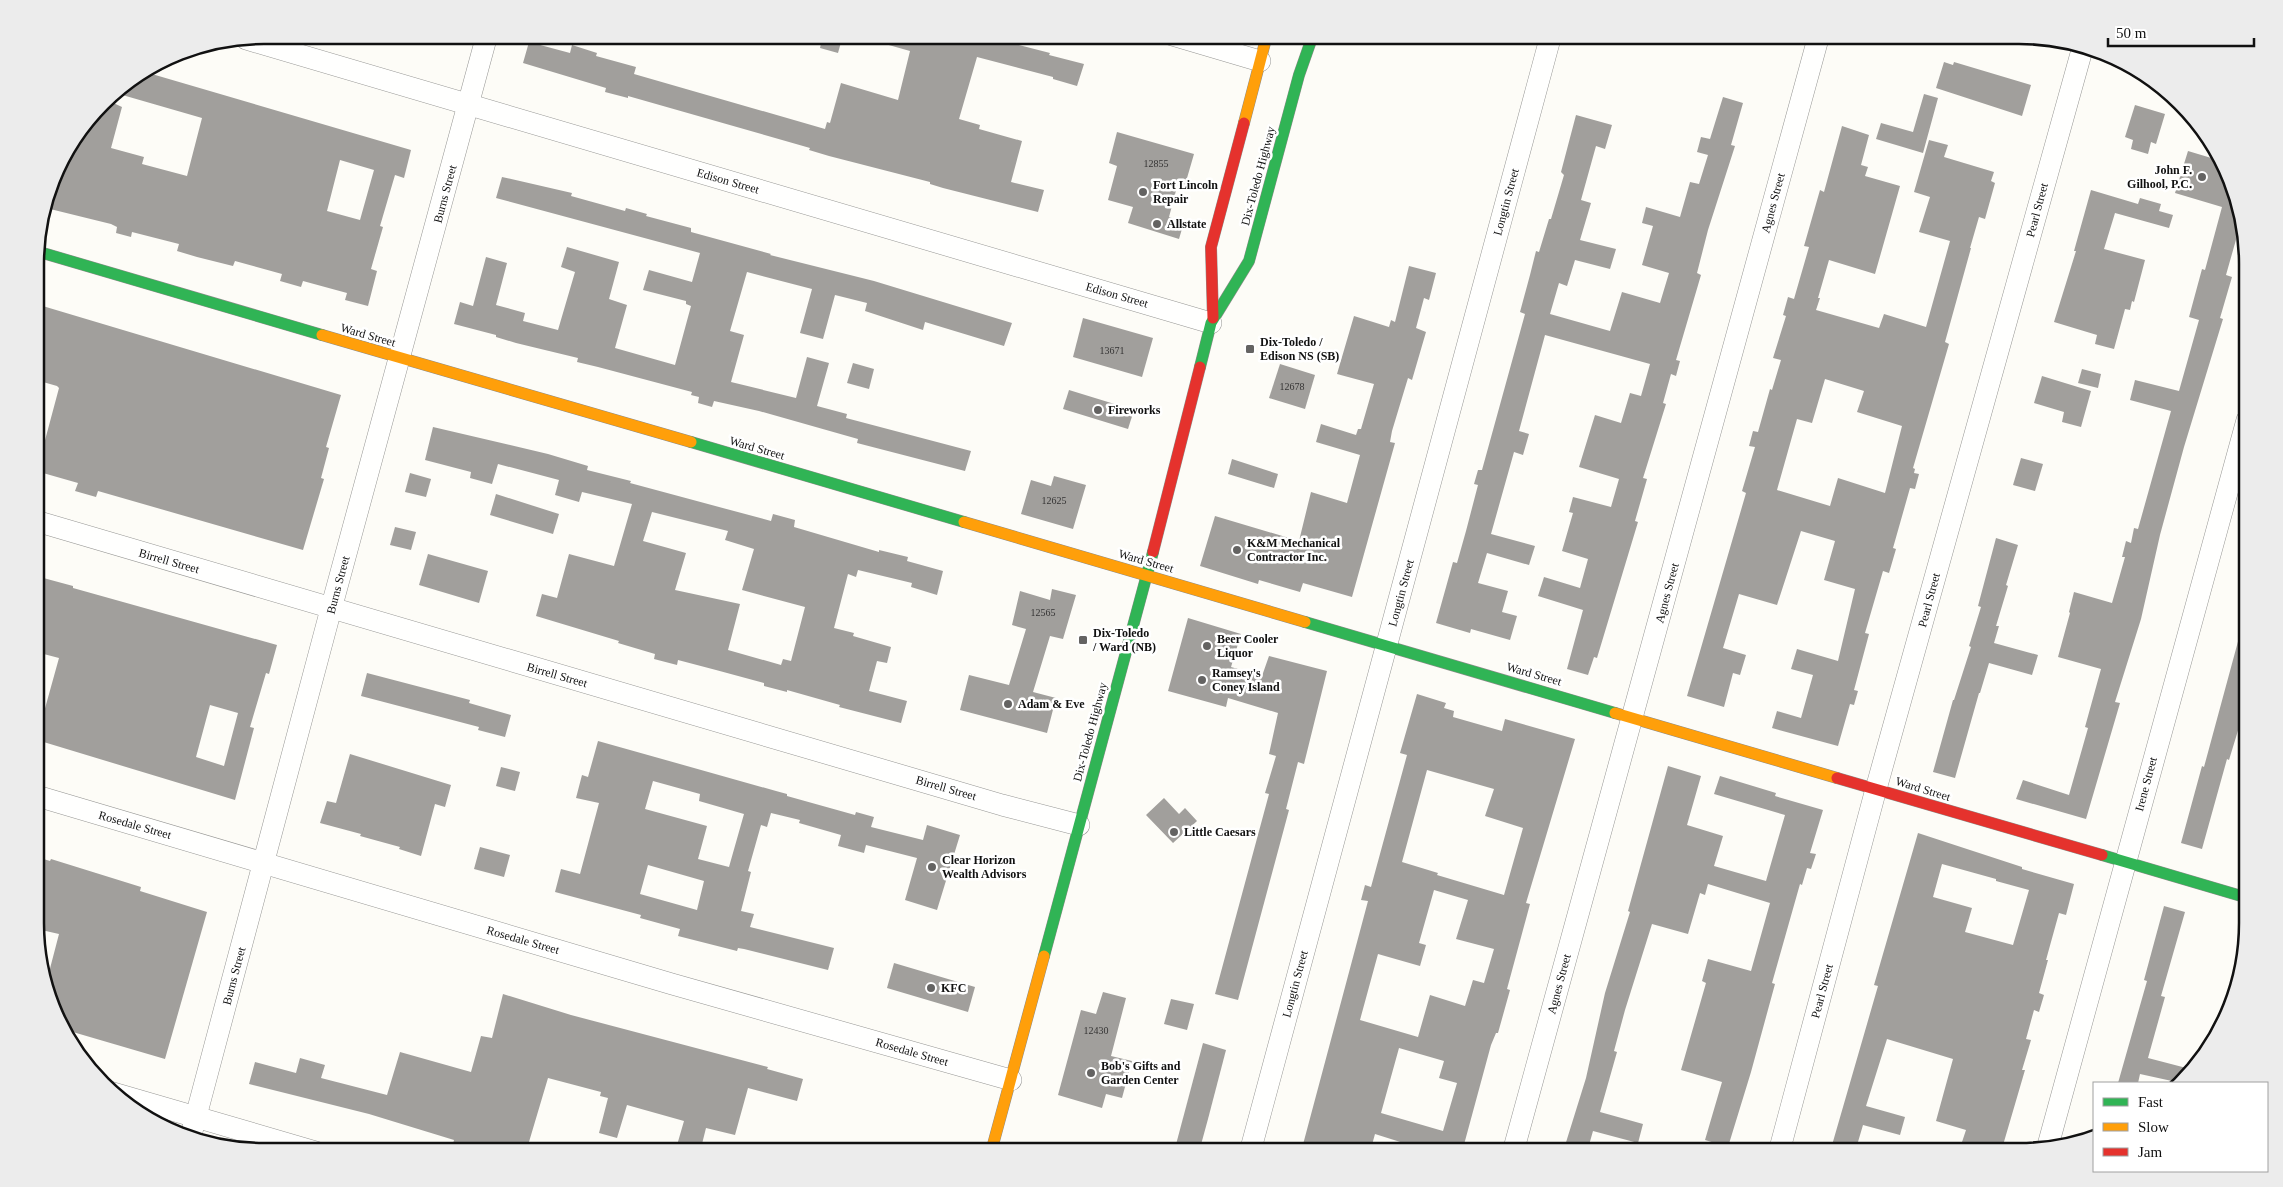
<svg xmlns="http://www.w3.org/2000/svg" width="2283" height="1187" font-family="Georgia,serif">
<rect width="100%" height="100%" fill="#fdfcf7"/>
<g fill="#a19f9c" fill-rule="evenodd">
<path d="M823,35H843L838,53L820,48Z"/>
<path d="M872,35H980L1050,53L1049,55L1084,64L1077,86L1053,79V77L977,57L959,119L980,125L979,129L1022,141L1011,182L1044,190L1038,212L943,188L930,184V182L829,156L809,150L810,148L628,96V98L605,92L606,88L523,63L529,42L570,53L572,45L597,53L596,56L636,67L634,74L825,129L827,122L830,123L841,83L898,100L910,51L871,40Z"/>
<path d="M1944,62L1953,65L1954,62L2031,85L2022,116L1936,88Z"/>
<path d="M145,72L411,150L404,178L395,175L380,226L383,227L371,269L377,271L368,306L345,300L347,293L303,281L301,287L280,281L282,274L235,261L233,266L197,257L177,251L179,244L132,232L131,237L116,233L117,227L111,224L46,208L58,163L107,100L122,107L111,148L144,157L142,164L187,176L202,118L112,92ZM340,160L374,170L360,220L327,211Z"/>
<path d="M1924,94L1938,98L1923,153L1876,139L1881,123L1913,132Z"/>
<path d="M1723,97L1743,103L1731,145L1735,146L1708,230L1697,273L1701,275L1676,360L1680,361L1676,376L1671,374L1663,403L1666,404L1643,478L1647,479L1635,521L1638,522L1597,658L1594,657L1588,675L1567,669L1583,610L1538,596L1544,577L1580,588L1588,559L1562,551L1573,513L1569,512L1573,497L1611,507L1619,479L1579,467L1595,415L1621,423L1630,393L1641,396L1650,364L1545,335L1519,431L1529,434L1523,455L1514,452L1491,534L1535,546L1529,565L1487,553L1478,583L1508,591L1502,612L1517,616L1510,640L1471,629L1470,633L1436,623L1453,562L1457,563L1466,531L1478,485L1474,484L1478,470H1482L1525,314L1520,312L1530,275L1536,251L1539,252L1549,219H1551L1564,175L1561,172L1576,115L1612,125L1605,149L1596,146L1581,200L1591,203L1580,240L1616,249L1610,269L1575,260L1567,286L1559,283L1550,314L1610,331L1622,292L1660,303L1669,273L1642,265L1653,226L1642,223L1646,207L1680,217L1690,182L1699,184L1708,155L1697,152L1701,137L1710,139Z"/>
<path d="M2135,105L2165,114L2156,144L2151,142L2148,154L2131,149L2133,140L2125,137Z"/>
<path d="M1842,126L1869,135L1861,165L1868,167L1865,176L1900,186L1875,274L1829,260L1818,298H1820L1816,310L1879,328L1884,314L1926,327L1950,241L1919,232L1930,197L1914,192L1929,140L1948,145L1944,157L1994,172L1991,181L1995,183L1985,219L1979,217L1970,248H1971L1945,342L1949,344L1913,468L1915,469L1914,473L1919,474L1915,489L1910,488L1893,548L1896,549L1889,573L1883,571L1865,633L1869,634L1854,690L1858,691L1854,705L1850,704L1838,746L1772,728L1777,711L1801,718L1813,675L1791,669L1797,649L1838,661L1855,589L1824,580L1835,541L1801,531L1777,605L1739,594L1723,648L1746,655L1740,675L1733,673L1724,707L1687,696L1746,493L1742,491L1755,447L1749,446L1753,431L1758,432L1770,389L1772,390L1781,360L1773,358L1786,316L1783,315L1788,297L1794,299L1796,292L1809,247L1804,246L1820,190L1824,192ZM1825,379L1864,391L1857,412L1902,426L1885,493L1838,478L1830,506L1777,490L1797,419L1812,423Z"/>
<path d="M1117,132L1194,154L1185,185L1178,183L1169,217L1184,222L1179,239L1128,223L1133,207L1108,200L1117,166L1109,163Z"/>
<path d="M2188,151L2218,160L2241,222L2226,275L2232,277L2220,318L2223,319L2184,447L2160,535L2141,619L2115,702L2120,703L2086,819L2016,799L2023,780L2069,795L2088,728L2085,727L2101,669L2058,657L2070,613L2069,612L2074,592L2112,603L2125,557H2122L2126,541L2131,543L2134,528L2138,529L2171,411L2130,400L2135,380L2179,391L2199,320L2189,317L2202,269L2205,270L2222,207L2175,193Z"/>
<path d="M502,177L572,193L571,196L625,211L626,208L647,214L646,216L691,228V232L771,254L770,255L874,281L1012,323L1004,346L925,322L923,330L865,311L867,303L835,295L823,339L800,333L812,289L747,272L730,331L744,335L731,382L796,398L807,357L829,363L817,406L847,414L846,418L971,451L965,471L857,443L858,439L759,411L714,401L712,407L698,403L699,397L691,395L692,392L598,367L577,362L578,358L516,343L496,337V335L454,324L460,302L473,306L486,257L507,263L496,305L525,313L523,321L558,330L575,272L561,267L567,247L619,262L609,299L627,305L615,348L675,365L691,306L686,304V301L643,290L649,270L692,282L700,253L496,198Z"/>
<path d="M2091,190L2138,204L2140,198L2161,204L2159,211L2173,215L2169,228L2115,213L2104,249L2145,260L2134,302L2132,301L2130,310L2125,309L2114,349L2095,344L2097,335L2054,322L2076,251H2074Z"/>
<path d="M1409,266L1436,273L1429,300L1424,298L1416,328L1426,332L1412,380L1408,378L1392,431L1390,442L1395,443L1352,597L1303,583L1300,592L1259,580L1258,584L1200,566L1215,516L1299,541L1311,492L1347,503L1360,455L1316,442L1321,424L1356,435L1358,429H1361L1374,384L1337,374L1354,316L1389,327L1391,320L1395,322Z"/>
<path d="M36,304L341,395L326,447L329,448L321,478L324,479L303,550L98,491L96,497L75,491L78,483L36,471V441L44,444L59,388L57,386L36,380Z"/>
<path d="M1083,318L1153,338L1142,377L1073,357Z"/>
<path d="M853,363L874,369L869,389L847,383Z"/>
<path d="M1280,364L1315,375L1305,409L1269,398Z"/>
<path d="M2082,369L2101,374L2098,388L2078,383Z"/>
<path d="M2042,376L2091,391L2081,427L2062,422L2064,412L2034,403Z"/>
<path d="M1069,390L1134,410L1128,429L1063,409Z"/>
<path d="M433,427L548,454L588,466L587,470L631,481L630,483L771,521L773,514L795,520L794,527L879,552V550L908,557L907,561L943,571L937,595L911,587L912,583L858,570L856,577L848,574L834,628L854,633L853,636L891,647L887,663L877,661L869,691L907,701L901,723L839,707L840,705L787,690V692L764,686V683L716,670L678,660L677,665L654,659L655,654L618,643L619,641L536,616L542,594L557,598L569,554L614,566L632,504L582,492L579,502L555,495L559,480L498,464L492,484L470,478L471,472L425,460ZM652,512L728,531L725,540L754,549L742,590L805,607L791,661L783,659L781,665L728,650L740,604L675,590L686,553L643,541Z"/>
<path d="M2021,458L2043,464L2035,491L2013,485Z"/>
<path d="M1232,459L1278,474L1274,488L1228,474Z"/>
<path d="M410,473L431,479L426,497L405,492Z"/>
<path d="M1054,476L1086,485L1073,529L1021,514L1031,480L1051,486Z"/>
<path d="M496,494L559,514L553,534L490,515Z"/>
<path d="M395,527L416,532L411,550L390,545Z"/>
<path d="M1996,538L2018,545L2006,585L2008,586L1996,626H1999L1994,643L2038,655L2032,675L1989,663L1980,693H1979L1955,778L1933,772L1953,700H1954L1971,647L1969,646L1981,607L1978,606Z"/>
<path d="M428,554L488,571L479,603L419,585Z"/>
<path d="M36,576L73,586V588L277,645L269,674L266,673L250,727L254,728L235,800L37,740L36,710L44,712L59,658L36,652ZM210,705L238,713L224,766L196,757Z"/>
<path d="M1052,589L1076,595L1063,639L1050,636L1033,692L1056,698L1047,733L960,710L969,675L1009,685L1026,629L1012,625L1020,591L1050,600Z"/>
<path d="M1188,618L1241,634L1231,667L1262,676L1269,656L1327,671L1304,764L1298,762L1286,809L1289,810L1238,1000L1215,994L1269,794L1265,793L1276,756L1269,754L1278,713L1228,698L1226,707L1168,691Z"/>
<path d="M2243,623L2247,624V701L2229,760L2227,759L2202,849L2181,843L2202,766L2204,767Z"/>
<path d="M367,673L470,700L469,703L511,715L505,737L478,730L479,727L361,696Z"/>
<path d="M1417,694L1446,703L1444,708L1454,711L1453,717L1502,731L1505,719L1575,739L1526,903L1530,904L1507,989L1510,990L1498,1033H1496L1491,1045L1462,1152H1432L1375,1134L1370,1152H1301L1368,901L1361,900L1365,885L1371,887L1407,755L1400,753ZM1427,770L1494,789L1485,816L1523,828L1504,895L1437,875L1438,873L1402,862ZM1434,890L1468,900L1456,939L1494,949L1484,983L1473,980L1465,1006L1430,995L1418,1037L1360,1020L1378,954L1420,966L1426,945L1419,943ZM1399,1048L1444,1061L1439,1078L1457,1083L1443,1131L1381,1113Z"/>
<path d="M598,741L776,791L787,794V796L855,815L856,812L874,817L871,827L923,840L927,825L960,835L937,910L905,900L917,858L866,845L864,853L838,846L841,835L799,823L800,820L771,813L767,827L761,825L748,871L751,872L741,911L754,914L750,927L834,948L828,970L744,949L738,948L737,951L678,936L680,929L640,918L641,915L555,892L561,869L580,874L599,803L576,798L582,775L588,777ZM653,781L700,794L699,801L744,814L729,867L698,859L707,826L645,809ZM648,865L704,881L697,910L640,894Z"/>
<path d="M350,754L451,785L445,807L435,804L421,856L399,849L400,847L360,836L361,834L320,823L327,801L336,803Z"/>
<path d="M1668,766L1701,776L1687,825L1723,836L1714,866L1766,881L1785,815L1714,794L1720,776L1776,793L1775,796L1823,810L1810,853L1816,854L1811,869L1807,868L1802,885L1800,884L1772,983L1775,984L1751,1072L1728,1147L1705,1140L1722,1082L1681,1070L1706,983L1702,981L1708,959L1751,971L1770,903L1708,884L1705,895L1700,893L1688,934L1652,924L1625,1010L1614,1051L1617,1052L1600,1112L1643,1124L1638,1143L1593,1131L1587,1152H1563L1586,1078L1605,993L1630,912L1628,911Z"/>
<path d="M501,767L520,772L515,791L496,786Z"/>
<path d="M1164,798L1179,814L1185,808L1197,821L1173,843L1146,815Z"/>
<path d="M1918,833L2022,867V869L2074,884L2066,915L2059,913L2046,960H2048L2039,993L2044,995L2039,1012L2034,1010L2026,1039L2031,1040L2022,1070H2025L2001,1152H1972L1974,1146L1962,1142L1966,1130L1936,1121L1953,1059L1887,1039L1866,1106L1905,1117L1900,1135L1863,1125L1855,1152H1830L1878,986L1874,985ZM1942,864L1996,879V881L2029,890L2013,945L1965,932L1972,908L1933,897Z"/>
<path d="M480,847L510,855L504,877L474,869Z"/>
<path d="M37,857L50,861L51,859L141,887L140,891L207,912L165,1059L66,1030L47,980L59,934L37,929Z"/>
<path d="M2164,906L2185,912L2161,996L2165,997L2148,1058L2194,1070L2181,1083L2140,1074L2138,1083H2118L2147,981L2144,980Z"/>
<path d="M894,963L975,987L968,1012L887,988Z"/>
<path d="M1103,992L1126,998L1111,1056L1132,1061L1122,1098L1106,1094L1102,1108L1058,1095L1081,1010L1096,1014Z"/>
<path d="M503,994L571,1015L768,1067L767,1069L803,1079L797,1101L748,1088L735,1135L706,1128L700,1152H675L684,1121L627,1105L617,1138L599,1133L608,1098L600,1096L601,1092L548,1078L526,1152H451L454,1140L369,1114L249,1084L255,1062L296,1073L300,1058L325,1065L321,1078L387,1095L400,1052L471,1072L481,1036L492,1038Z"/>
<path d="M1171,999L1194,1004L1187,1030L1164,1024Z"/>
<path d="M1203,1043L1226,1050L1208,1119L1199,1152H1174Z"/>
</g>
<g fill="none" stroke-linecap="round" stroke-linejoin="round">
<defs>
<g id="street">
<path d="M1172,35L1260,61"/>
<path d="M246,39L1211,323"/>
<path d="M36,521L1002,805L1079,825"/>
<path d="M37,796L672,984L1011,1080"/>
<path d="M110,1092L316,1152"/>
<path d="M191,1135L331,609L487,35"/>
<path d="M2047,1149L2247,420"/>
<path d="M1250,1152L1551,35"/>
<path d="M1513,1152L1819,35"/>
<path d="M1779,1152L1876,789L2082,50"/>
</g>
<g id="fast">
<path d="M36,251L322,335"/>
<path d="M1200,367L1211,323L1249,261L1299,75L1313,35"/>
<path d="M691,442L964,522"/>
<path d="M1305,622L1615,713"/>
<path d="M2102,855L2248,898"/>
<path d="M1044,956L1153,552"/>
</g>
<g id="slow">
<path d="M1244,123L1267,35"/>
<path d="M322,335L691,442"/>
<path d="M964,522L1305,622"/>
<path d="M1615,713L1837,778"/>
<path d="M991,1152L1044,956"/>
</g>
<g id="jam">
<path d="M1213,318L1211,247L1244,123"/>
<path d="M1153,552L1200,367"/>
<path d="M1837,778L2102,855"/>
</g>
</defs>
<use href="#street" stroke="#979795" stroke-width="22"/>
<use href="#fast" stroke="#8e8d8b" stroke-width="12"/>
<use href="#slow" stroke="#8e8d8b" stroke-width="12"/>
<use href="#jam" stroke="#8e8d8b" stroke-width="12"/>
<use href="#street" stroke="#fffffe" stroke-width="21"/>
<use href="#fast" stroke="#30b455" stroke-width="11"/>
<use href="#slow" stroke="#ff9f0a" stroke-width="11"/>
<use href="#jam" stroke="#e5322d" stroke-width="11"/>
</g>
<g fill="#646362" stroke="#fff" stroke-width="2">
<circle cx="2202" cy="177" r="5"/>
<circle cx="1143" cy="192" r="5"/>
<circle cx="1157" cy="224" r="5"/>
<rect x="1245" y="344" width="10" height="10" rx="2.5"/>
<circle cx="1098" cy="410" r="5"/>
<circle cx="1237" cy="550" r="5"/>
<rect x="1078" y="635" width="10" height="10" rx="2.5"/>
<circle cx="1207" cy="646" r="5"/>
<circle cx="1202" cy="680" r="5"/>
<circle cx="1008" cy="704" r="5"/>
<circle cx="1174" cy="832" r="5"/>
<circle cx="932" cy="867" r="5"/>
<circle cx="931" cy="988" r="5"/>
<circle cx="1091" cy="1073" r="5"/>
</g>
<g text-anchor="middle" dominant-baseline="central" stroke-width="5" stroke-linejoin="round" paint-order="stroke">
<g font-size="10" fill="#353434">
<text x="1156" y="163">12855</text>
<text x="1112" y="350">13671</text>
<text x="1292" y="386">12678</text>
<text x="1054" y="500">12625</text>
<text x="1043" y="612">12565</text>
<text x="1096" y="1030">12430</text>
</g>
<g font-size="12" font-weight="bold" fill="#111" stroke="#fff" text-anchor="start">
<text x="2192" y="170" text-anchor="end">John F.<tspan x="2192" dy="14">Gilhool, P.C.</tspan></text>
<text x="1153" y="185">Fort Lincoln<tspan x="1153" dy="14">Repair</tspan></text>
<text x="1167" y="224">Allstate</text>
<text x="1260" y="342">Dix-Toledo /<tspan x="1260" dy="14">Edison NS (SB)</tspan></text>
<text x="1108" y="410">Fireworks</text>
<text x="1247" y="543">K&amp;M Mechanical<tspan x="1247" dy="14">Contractor Inc.</tspan></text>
<text x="1093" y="633">Dix-Toledo<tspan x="1093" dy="14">/ Ward (NB)</tspan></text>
<text x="1217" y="639">Beer Cooler<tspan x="1217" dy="14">Liquor</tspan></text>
<text x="1212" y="673">Ramsey's<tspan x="1212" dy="14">Coney Island</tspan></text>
<text x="1018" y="704">Adam &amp; Eve</text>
<text x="1184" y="832">Little Caesars</text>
<text x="942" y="860">Clear Horizon<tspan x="942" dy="14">Wealth Advisors</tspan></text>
<text x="941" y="988">KFC</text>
<text x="1101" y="1066">Bob's Gifts and<tspan x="1101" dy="14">Garden Center</tspan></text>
</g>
<g font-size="12" fill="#111" stroke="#fff">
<text transform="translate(1258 176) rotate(-75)">Dix-Toledo Highway</text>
<text transform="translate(728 181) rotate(16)">Edison Street</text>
<text transform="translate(445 194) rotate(-75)">Burns Street</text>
<text transform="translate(1506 202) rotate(-75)">Longtin Street</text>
<text transform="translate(1773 203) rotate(-75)">Agnes Street</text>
<text transform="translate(2037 210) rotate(-75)">Pearl Street</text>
<text transform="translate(1117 295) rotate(16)">Edison Street</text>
<text transform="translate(368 335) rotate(16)">Ward Street</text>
<text transform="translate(757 448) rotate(16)">Ward Street</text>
<text transform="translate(169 561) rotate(16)">Birrell Street</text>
<text transform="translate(1146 561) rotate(16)">Ward Street</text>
<text transform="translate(338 585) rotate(-75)">Burns Street</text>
<text transform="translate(1401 593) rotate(-75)">Longtin Street</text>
<text transform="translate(1667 593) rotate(-75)">Agnes Street</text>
<text transform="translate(1929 600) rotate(-75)">Pearl Street</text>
<text transform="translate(1534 674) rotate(16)">Ward Street</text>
<text transform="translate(557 675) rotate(16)">Birrell Street</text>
<text transform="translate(1090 732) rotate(-75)">Dix-Toledo Highway</text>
<text transform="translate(2146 784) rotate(-75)">Irene Street</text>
<text transform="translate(946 788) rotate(16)">Birrell Street</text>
<text transform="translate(1923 789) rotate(17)">Ward Street</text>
<text transform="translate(135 825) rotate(16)">Rosedale Street</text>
<text transform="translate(523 940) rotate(16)">Rosedale Street</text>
<text transform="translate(234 976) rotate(-75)">Burns Street</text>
<text transform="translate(1295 984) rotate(-75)">Longtin Street</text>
<text transform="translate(1559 984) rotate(-75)">Agnes Street</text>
<text transform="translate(1822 991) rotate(-75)">Pearl Street</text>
<text transform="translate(912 1052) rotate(16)">Rosedale Street</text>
</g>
</g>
<path d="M0 0H2283V1187H0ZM264 44H2019A220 220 0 0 1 2239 264V923A220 220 0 0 1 2019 1143H264A220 220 0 0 1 44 923V264A220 220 0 0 1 264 44Z" fill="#ececec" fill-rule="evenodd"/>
<path fill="none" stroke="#111" stroke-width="2.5" d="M264 44H2019A220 220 0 0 1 2239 264V923A220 220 0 0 1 2019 1143H264A220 220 0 0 1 44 923V264A220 220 0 0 1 264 44Z"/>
<rect x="2093" y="1082" width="175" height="90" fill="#ffffff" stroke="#a0a0a0"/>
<rect x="2103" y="1098" width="25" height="8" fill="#30b455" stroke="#a0a0a0"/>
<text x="2138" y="1107" font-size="15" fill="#111111">Fast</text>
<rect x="2103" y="1123" width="25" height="8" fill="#ff9f0a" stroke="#a0a0a0"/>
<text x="2138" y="1132" font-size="15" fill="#111111">Slow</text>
<rect x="2103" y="1148" width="25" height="8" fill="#e5322d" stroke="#a0a0a0"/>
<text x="2138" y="1157" font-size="15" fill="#111111">Jam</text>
<path d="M2108 38v8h146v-8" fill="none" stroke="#111111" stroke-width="2.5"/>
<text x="2116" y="38" font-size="15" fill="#111111" stroke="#ffffff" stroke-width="4" paint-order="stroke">50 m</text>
</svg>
